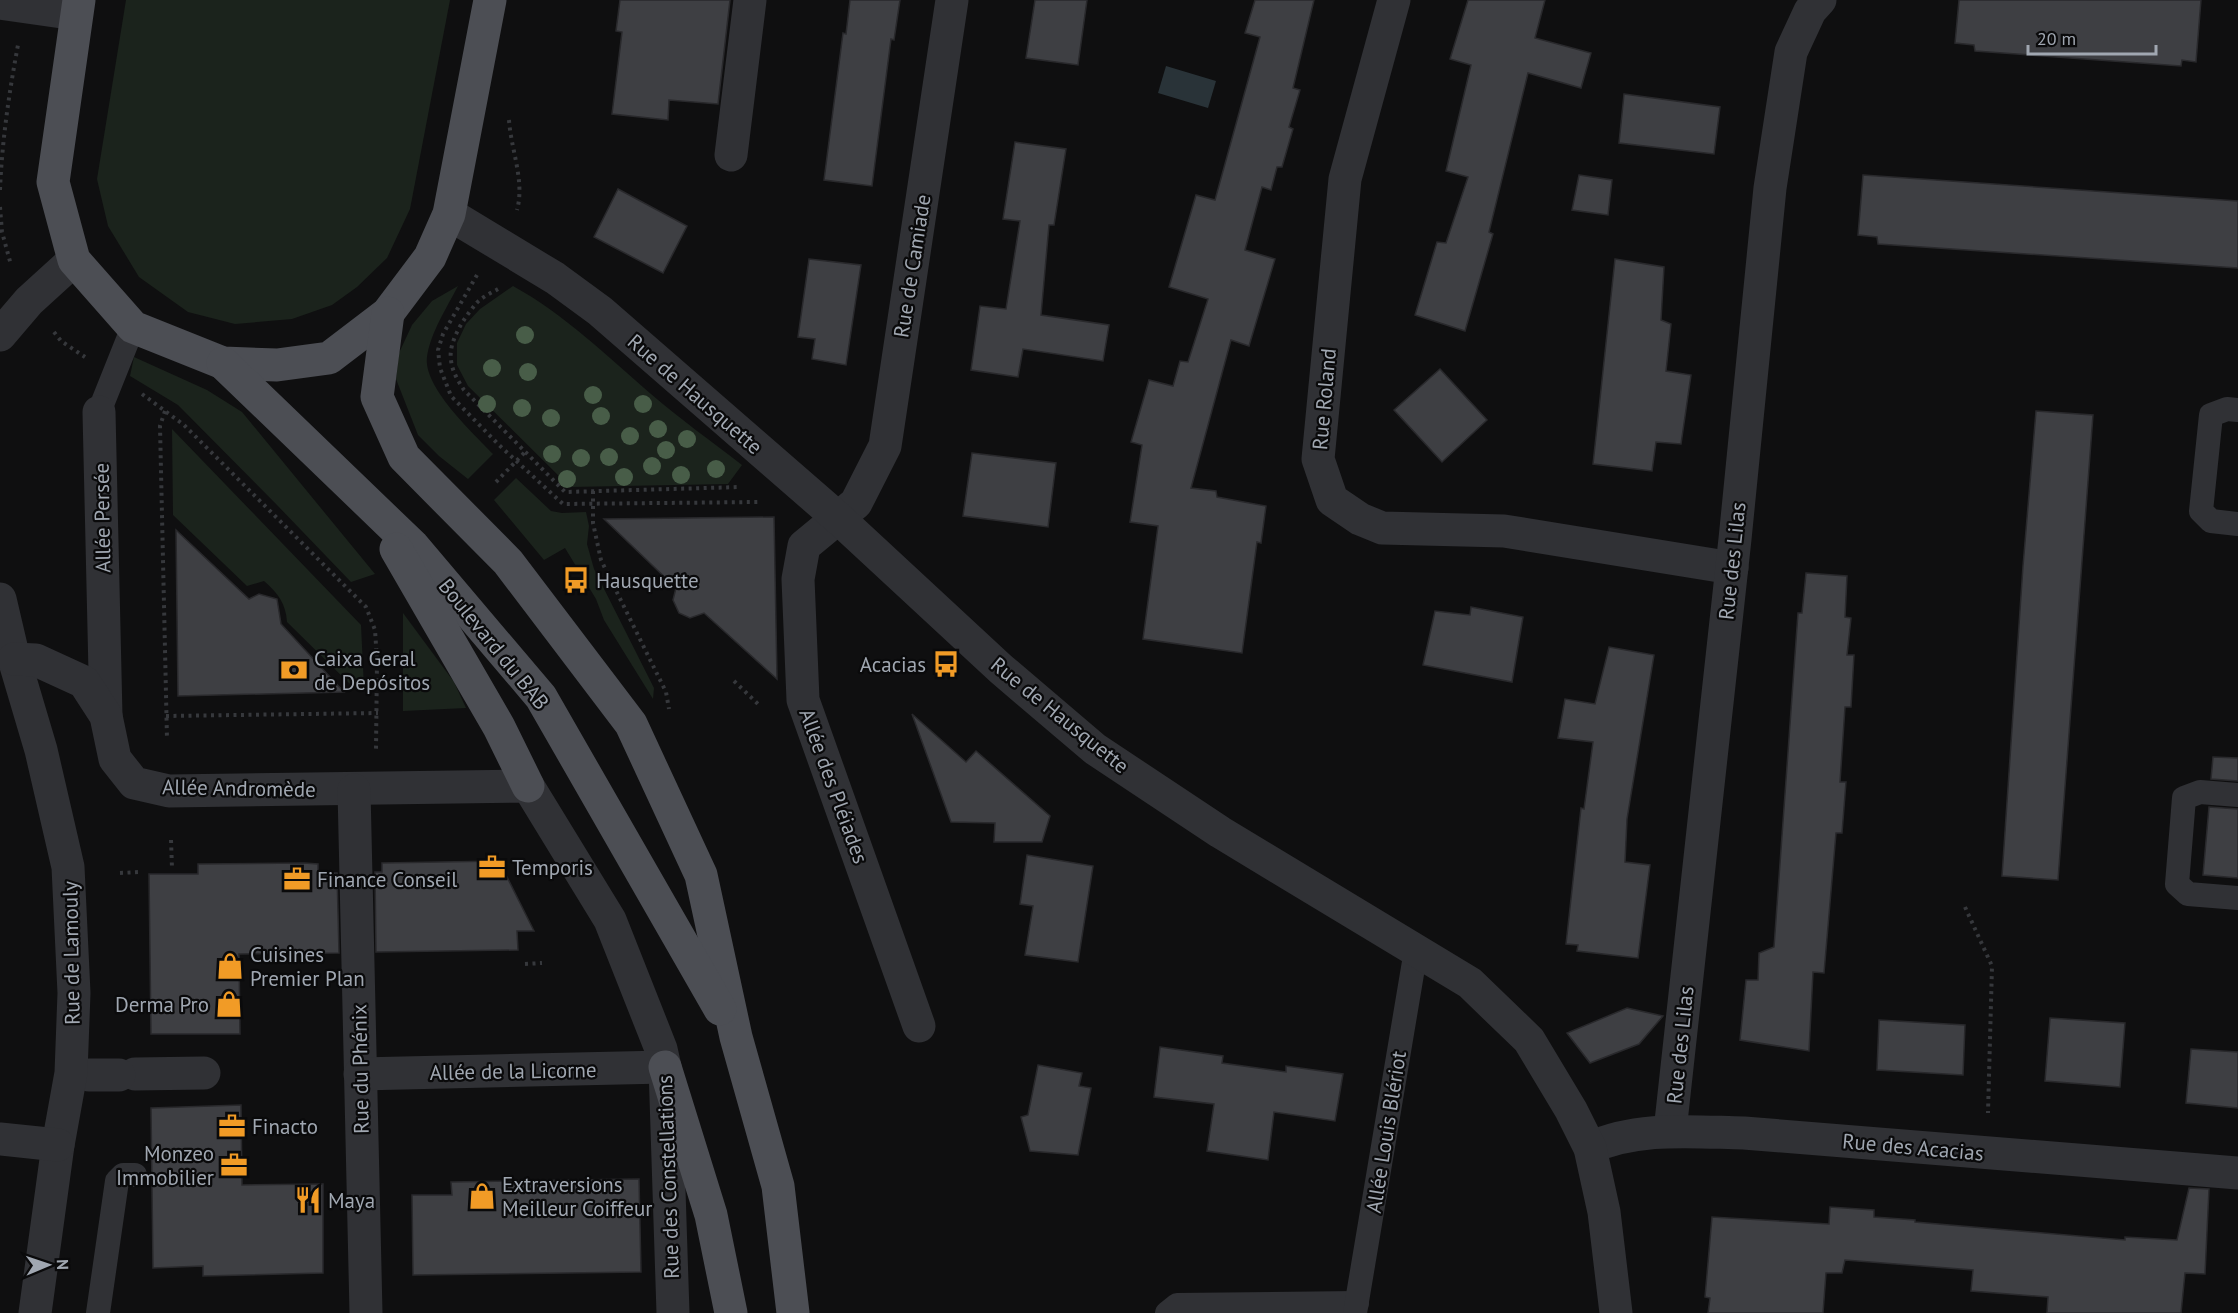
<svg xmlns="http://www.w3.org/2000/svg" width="2238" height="1313" font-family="'PT Sans',sans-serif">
<rect width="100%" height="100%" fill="#0f0f10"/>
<g fill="#1b231c">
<path d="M126,0H450L410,209L387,258L357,287L332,305L292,319L235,324L188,312L139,277L108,226L97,179Z"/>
<path d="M458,286C447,307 430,334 427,357C423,387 473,433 493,454L468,479L439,456L418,435L396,379L399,353L412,325L432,301Z"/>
<path d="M513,286C564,314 607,356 651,394C680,419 711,441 742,465L728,484L570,487L468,386L457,365V343L466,324L480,309Z"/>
<path d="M134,357L207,390L242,412L375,574L351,582L277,505L178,405L130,376Z"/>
<path d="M172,429L361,625L364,688H354L287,622C286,604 278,593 264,581L247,586L173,515Z"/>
<path d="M516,478L551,511L562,513L586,512L589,526L587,544L594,569L654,688L653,699L604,620L596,599L565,548L544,560L494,500Z"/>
<path d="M403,613L454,682L466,708L403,711Z"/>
</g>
<path fill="#293338" d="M1166,66L1216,81L1208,108L1158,93Z"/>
<g fill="#3e3f43" stroke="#29292c" stroke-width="1.5">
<path d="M620,0H730L718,104L669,100L668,120L612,114L622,32L616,31Z"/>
<path d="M850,0H900L894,40L891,39L872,186L824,180L843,33L846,34Z"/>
<path d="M1035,0H1087L1078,65L1026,58Z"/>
<path d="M1255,0H1314L1293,88L1300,90L1289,127L1293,129L1282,167H1277L1271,190L1262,187L1245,250L1275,259L1249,346L1231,340L1191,488L1216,491L1217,497L1266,506L1261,543L1257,542L1242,653L1143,639L1158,526L1130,522L1142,445L1131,442L1149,380L1173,386L1180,361L1188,362L1208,299L1169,287L1196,195L1215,200L1260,37L1245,33Z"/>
<path d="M1468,0H1545L1535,38L1591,53L1581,88L1528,73L1489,232L1493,234L1465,331L1415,315L1437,242L1446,243L1468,177L1446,171L1471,65L1450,59Z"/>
<path d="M1959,0H2201L2196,62L2182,60L2181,66L1975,51L1974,45L1955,43Z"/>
<path d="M1624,94L1720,107L1714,154L1619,143Z"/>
<path d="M1015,142L1066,149L1054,225H1049L1041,315L1109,325L1103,361L1023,349L1018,377L971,370L980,306L1006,309L1020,221L1003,219Z"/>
<path d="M1579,175L1612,180L1608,215L1572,210Z"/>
<path d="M1863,175L2238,201V268L1878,244L1877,237L1858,235Z"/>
<path d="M618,189L687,226L663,273L594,237Z"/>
<path d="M809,259L861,265L846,365L812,359L815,339L798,337Z"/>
<path d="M1615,259L1664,267L1661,320L1671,324L1666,371L1691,375L1681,444L1656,442L1652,471L1593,464Z"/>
<path d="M1440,369L1487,420L1442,462L1394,410Z"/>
<path d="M2036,411L2093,415L2058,880L2002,876L2023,566Z"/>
<path d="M972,453L1056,463L1048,527L963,516Z"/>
<path d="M774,517L777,679L704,613L690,618L679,613L673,600L676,588L604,519Z"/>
<path d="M176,530L249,599L259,594L277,599L281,624L344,692L178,696Z"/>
<path d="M1806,573L1847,576L1845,617L1851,618L1847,655H1854L1851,707H1845L1840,782H1846L1842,833H1836L1824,973L1813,972L1809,1051L1740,1040L1746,980H1758L1759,953L1774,947L1798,613H1802Z"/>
<path d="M1471,607L1523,617L1512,682L1423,665L1435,611L1470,615Z"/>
<path d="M1609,647L1654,655L1627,819L1625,862L1650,865L1638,958L1577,951L1578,945L1566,944L1581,808L1584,809L1593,742L1558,738L1565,699L1595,704Z"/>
<path d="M912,714L966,762L976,751L1050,816L1042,842H994L995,823L951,822Z"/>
<path d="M2213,757L2238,758V781L2211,779Z"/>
<path d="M2209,807L2238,809V878L2203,875Z"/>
<path d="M1027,855L1093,866L1078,962L1025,955L1033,906L1020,904Z"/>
<path d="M499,861L534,931H517L518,950L376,952L375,872H382V863Z"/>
<path d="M304,863L318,864V873H337L339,953L239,954L240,1034H151L149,874H198V864Z"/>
<path d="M1627,1008L1663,1016L1639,1044L1590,1063L1567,1033Z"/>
<path d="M2050,1018L2125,1023L2120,1087L2045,1081Z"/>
<path d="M1879,1020L1965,1025L1963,1075L1877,1070Z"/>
<path d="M1160,1047L1223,1056L1222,1063L1286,1072V1066L1343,1074L1335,1121L1274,1112L1268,1160L1207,1151L1214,1104L1154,1097Z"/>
<path d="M2191,1049L2238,1052V1108L2186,1103Z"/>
<path d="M1038,1065L1082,1073L1079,1086L1091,1088L1078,1155L1030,1151L1021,1117L1028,1115Z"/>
<path d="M241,1105L242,1185L323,1184V1273L203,1276V1266L153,1268L151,1108Z"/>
<path d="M639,1179L641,1272L413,1275L412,1195H452L451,1182Z"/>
<path d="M2189,1188L2209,1189L2205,1274L2185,1273L2181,1313H2047L2048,1297L1971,1291L1973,1270L1845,1260L1842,1273H1826L1823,1313H1708L1710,1298L1705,1297L1712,1217L1829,1224L1830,1207L1874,1210V1217L1915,1220V1222L2125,1240V1237L2177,1240Z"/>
</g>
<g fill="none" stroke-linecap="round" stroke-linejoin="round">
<g stroke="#36383c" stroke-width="4" stroke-dasharray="3 4.5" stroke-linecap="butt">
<path d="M509,120C511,150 525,181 517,210"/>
<path d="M0,190C2,141 9,93 18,45"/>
<path d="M0,207L2,232L11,265"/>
<path d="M477,275L443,334L438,350L440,368L451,396L499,445L563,504L759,502"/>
<path d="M498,289C491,293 480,298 475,305C464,318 448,342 451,360C452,371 458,381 464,390L565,492L741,487"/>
<path d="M54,332L61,341L85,357"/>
<path d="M142,394L184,425L366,607L375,630L377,660L376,750"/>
<path d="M165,411L160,426L167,739"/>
<path d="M496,482L525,452"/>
<path d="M593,491V523L601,560L666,692L669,709"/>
<path d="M734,681L758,704"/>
<path d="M166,716L378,713"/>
<path d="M171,840L172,868"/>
<path d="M120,873L140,872"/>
<path d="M1965,907L1992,966L1988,1113"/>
<path d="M525,964L542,963"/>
</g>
<g stroke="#303135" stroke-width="24">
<path d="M2238,410L2227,409L2211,415L2201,511L2211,521L2238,524"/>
<path d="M99,412L133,327"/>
<path d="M2238,795L2200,792L2184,798L2177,884L2188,894L2238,898"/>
<path d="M98,1313L117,1181L123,1175H135"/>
<path d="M1167,1313L1177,1305L1357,1303"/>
<path d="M1355,1313L1416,950"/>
</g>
<g stroke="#303135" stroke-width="33">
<path d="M135,1074L204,1073"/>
<path d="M89,1075H119"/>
</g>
<g stroke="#303135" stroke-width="33">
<path d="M1394,0L1345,179L1318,459L1332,500L1360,519L1382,528L1504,531L1732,568"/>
<path d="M731,155L750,0"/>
<path d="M0,335L29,301L74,260"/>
<path d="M99,412L106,716"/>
<path d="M0,599L14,659L41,750L68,867L74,993L71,1073L58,1145L35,1313"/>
<path d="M14,659L36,660L84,682L106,716L115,759L134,783L169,791L528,786L610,920L661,1049L665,1067L673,1313"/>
<path d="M354,790L366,1313"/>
<path d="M919,1026L803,700L798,579L804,546L856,503L885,446L952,0"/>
<path d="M360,1074L665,1067"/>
<path d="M1670,1131L1735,539L1770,188L1791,52L1810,11L1820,0"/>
<path d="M0,1139L58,1145"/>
<path d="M1590,1148C1637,1126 1693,1132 1744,1133L2238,1173"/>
</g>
<g stroke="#303135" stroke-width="33">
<path d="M0,3L76,14"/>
<path d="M449,214L555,278L600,311L838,518L1001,669L1095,749L1220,832L1470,983L1529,1040L1571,1110L1590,1148L1604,1212L1616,1313"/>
</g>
<g stroke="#4c4e54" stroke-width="33">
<path d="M79,0L53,182L74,260L133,327L223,363L277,365L329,358L388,313L430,257L449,214L490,0"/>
<path d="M388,313L377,397L404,457L508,562L631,724L701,875L736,1037L778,1186L793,1313"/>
<path d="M223,363L413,546L541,697L720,1009"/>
<path d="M396,549L499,727L528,786"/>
<path d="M665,1067L711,1215L731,1313"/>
</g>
</g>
<g fill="#485d48">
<circle cx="525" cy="335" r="9"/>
<circle cx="492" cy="368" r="9"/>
<circle cx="528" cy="372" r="9"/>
<circle cx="593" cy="395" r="9"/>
<circle cx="487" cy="404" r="9"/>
<circle cx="643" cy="404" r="9"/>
<circle cx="522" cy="408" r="9"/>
<circle cx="601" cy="416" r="9"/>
<circle cx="551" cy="418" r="9"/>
<circle cx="658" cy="429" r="9"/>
<circle cx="630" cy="436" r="9"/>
<circle cx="687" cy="439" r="9"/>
<circle cx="666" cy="450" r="9"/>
<circle cx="552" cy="454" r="9"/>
<circle cx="609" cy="457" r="9"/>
<circle cx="581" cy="458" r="9"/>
<circle cx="652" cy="466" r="9"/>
<circle cx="716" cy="469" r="9"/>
<circle cx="681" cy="475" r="9"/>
<circle cx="624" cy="477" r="9"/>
<circle cx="567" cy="479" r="9"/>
</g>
<defs>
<symbol id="bus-bare" viewBox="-9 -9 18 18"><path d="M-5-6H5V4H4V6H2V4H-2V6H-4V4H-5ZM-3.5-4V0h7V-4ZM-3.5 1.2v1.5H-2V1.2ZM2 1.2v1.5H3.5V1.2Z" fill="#f19b26" stroke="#0a0a0b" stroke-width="2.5" paint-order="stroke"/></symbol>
<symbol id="bank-bare" viewBox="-9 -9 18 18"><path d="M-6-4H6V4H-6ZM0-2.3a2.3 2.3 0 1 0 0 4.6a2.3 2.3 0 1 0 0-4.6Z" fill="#f19b26" stroke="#0a0a0b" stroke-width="2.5" paint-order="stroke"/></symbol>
<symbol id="office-bare" viewBox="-9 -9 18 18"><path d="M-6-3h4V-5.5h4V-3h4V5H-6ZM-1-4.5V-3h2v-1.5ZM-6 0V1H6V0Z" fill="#f19b26" stroke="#0a0a0b" stroke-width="2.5" paint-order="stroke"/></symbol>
<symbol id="shop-bare" viewBox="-9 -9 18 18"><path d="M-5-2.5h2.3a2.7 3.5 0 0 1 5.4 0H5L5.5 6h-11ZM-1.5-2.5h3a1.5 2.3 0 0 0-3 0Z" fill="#f19b26" stroke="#0a0a0b" stroke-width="2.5" paint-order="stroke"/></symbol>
<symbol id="restaurant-bare" viewBox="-9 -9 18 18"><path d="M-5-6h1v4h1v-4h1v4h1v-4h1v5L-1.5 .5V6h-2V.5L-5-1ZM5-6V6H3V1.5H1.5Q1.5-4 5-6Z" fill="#f19b26" stroke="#0a0a0b" stroke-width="2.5" paint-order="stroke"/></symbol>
</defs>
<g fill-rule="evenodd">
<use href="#bus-bare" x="557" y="561" width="38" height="38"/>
<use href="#bus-bare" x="927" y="645" width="38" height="38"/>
<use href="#bank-bare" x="275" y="651" width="38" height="38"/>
<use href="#office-bare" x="473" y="848" width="38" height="38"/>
<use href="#office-bare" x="278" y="860" width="38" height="38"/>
<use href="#shop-bare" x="211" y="947" width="38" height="38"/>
<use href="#shop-bare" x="210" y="985" width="38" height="38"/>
<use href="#office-bare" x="213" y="1107" width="38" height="38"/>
<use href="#office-bare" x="215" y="1146" width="38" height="38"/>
<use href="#shop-bare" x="463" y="1177" width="38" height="38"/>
<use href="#restaurant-bare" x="289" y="1181" width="38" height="38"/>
</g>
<g text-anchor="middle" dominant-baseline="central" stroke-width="4.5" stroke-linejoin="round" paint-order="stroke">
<g font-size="21" fill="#a0a7b1" stroke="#0a0a0b">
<text transform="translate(912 266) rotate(-81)">Rue de Camiade</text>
<text transform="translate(695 394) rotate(41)">Rue de Hausquette</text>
<text transform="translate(1324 399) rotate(-85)">Rue Roland</text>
<text transform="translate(102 518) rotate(-91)">Allée Persée</text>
<text transform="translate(1732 561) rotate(-84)">Rue des Lilas</text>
<text transform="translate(494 644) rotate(51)">Boulevard du BAB</text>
<text transform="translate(1060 715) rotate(39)">Rue de Hausquette</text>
<text transform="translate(834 786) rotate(70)">Allée des Pléiades</text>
<text transform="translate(239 788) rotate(1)">Allée Andromède</text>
<text transform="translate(71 953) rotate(-91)">Rue de Lamouly</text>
<text transform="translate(1680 1045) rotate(-84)">Rue des Lilas</text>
<text transform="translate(360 1069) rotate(-91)">Rue du Phénix</text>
<text transform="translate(513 1071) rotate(-1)">Allée de la Licorne</text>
<text transform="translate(1386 1132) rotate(-81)">Allée Louis Blériot</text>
<text transform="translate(1913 1147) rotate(5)">Rue des Acacias</text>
<text transform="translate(668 1177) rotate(-92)">Rue des Constellations</text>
</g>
<g font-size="21" fill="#a0a7b1" stroke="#0a0a0b" text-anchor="start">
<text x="596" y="580">Hausquette</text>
<text x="314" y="658">Caixa Geral<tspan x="314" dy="24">de Depósitos</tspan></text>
<text x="926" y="664" text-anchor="end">Acacias</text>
<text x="512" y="867">Temporis</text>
<text x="317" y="879">Finance Conseil</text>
<text x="250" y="954">Cuisines<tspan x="250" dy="24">Premier Plan</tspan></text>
<text x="209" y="1004" text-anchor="end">Derma Pro</text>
<text x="252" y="1126">Finacto</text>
<text x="214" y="1153" text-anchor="end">Monzeo<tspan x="214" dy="24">Immobilier</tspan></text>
<text x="502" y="1184">Extraversions<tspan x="502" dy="24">Meilleur Coiffeur</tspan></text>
<text x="328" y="1200">Maya</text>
</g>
</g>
<g transform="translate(48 1265) rotate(88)" stroke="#0a0a0b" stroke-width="4.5" paint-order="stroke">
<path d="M0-4.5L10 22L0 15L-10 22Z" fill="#a0a7b1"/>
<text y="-9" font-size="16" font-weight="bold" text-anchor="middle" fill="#a0a7b1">N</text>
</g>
<path d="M2028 45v9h128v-9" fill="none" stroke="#a0a7b1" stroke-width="3"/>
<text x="2037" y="45" font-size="18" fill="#a0a7b1" stroke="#0a0a0b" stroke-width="4.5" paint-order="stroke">20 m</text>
</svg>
